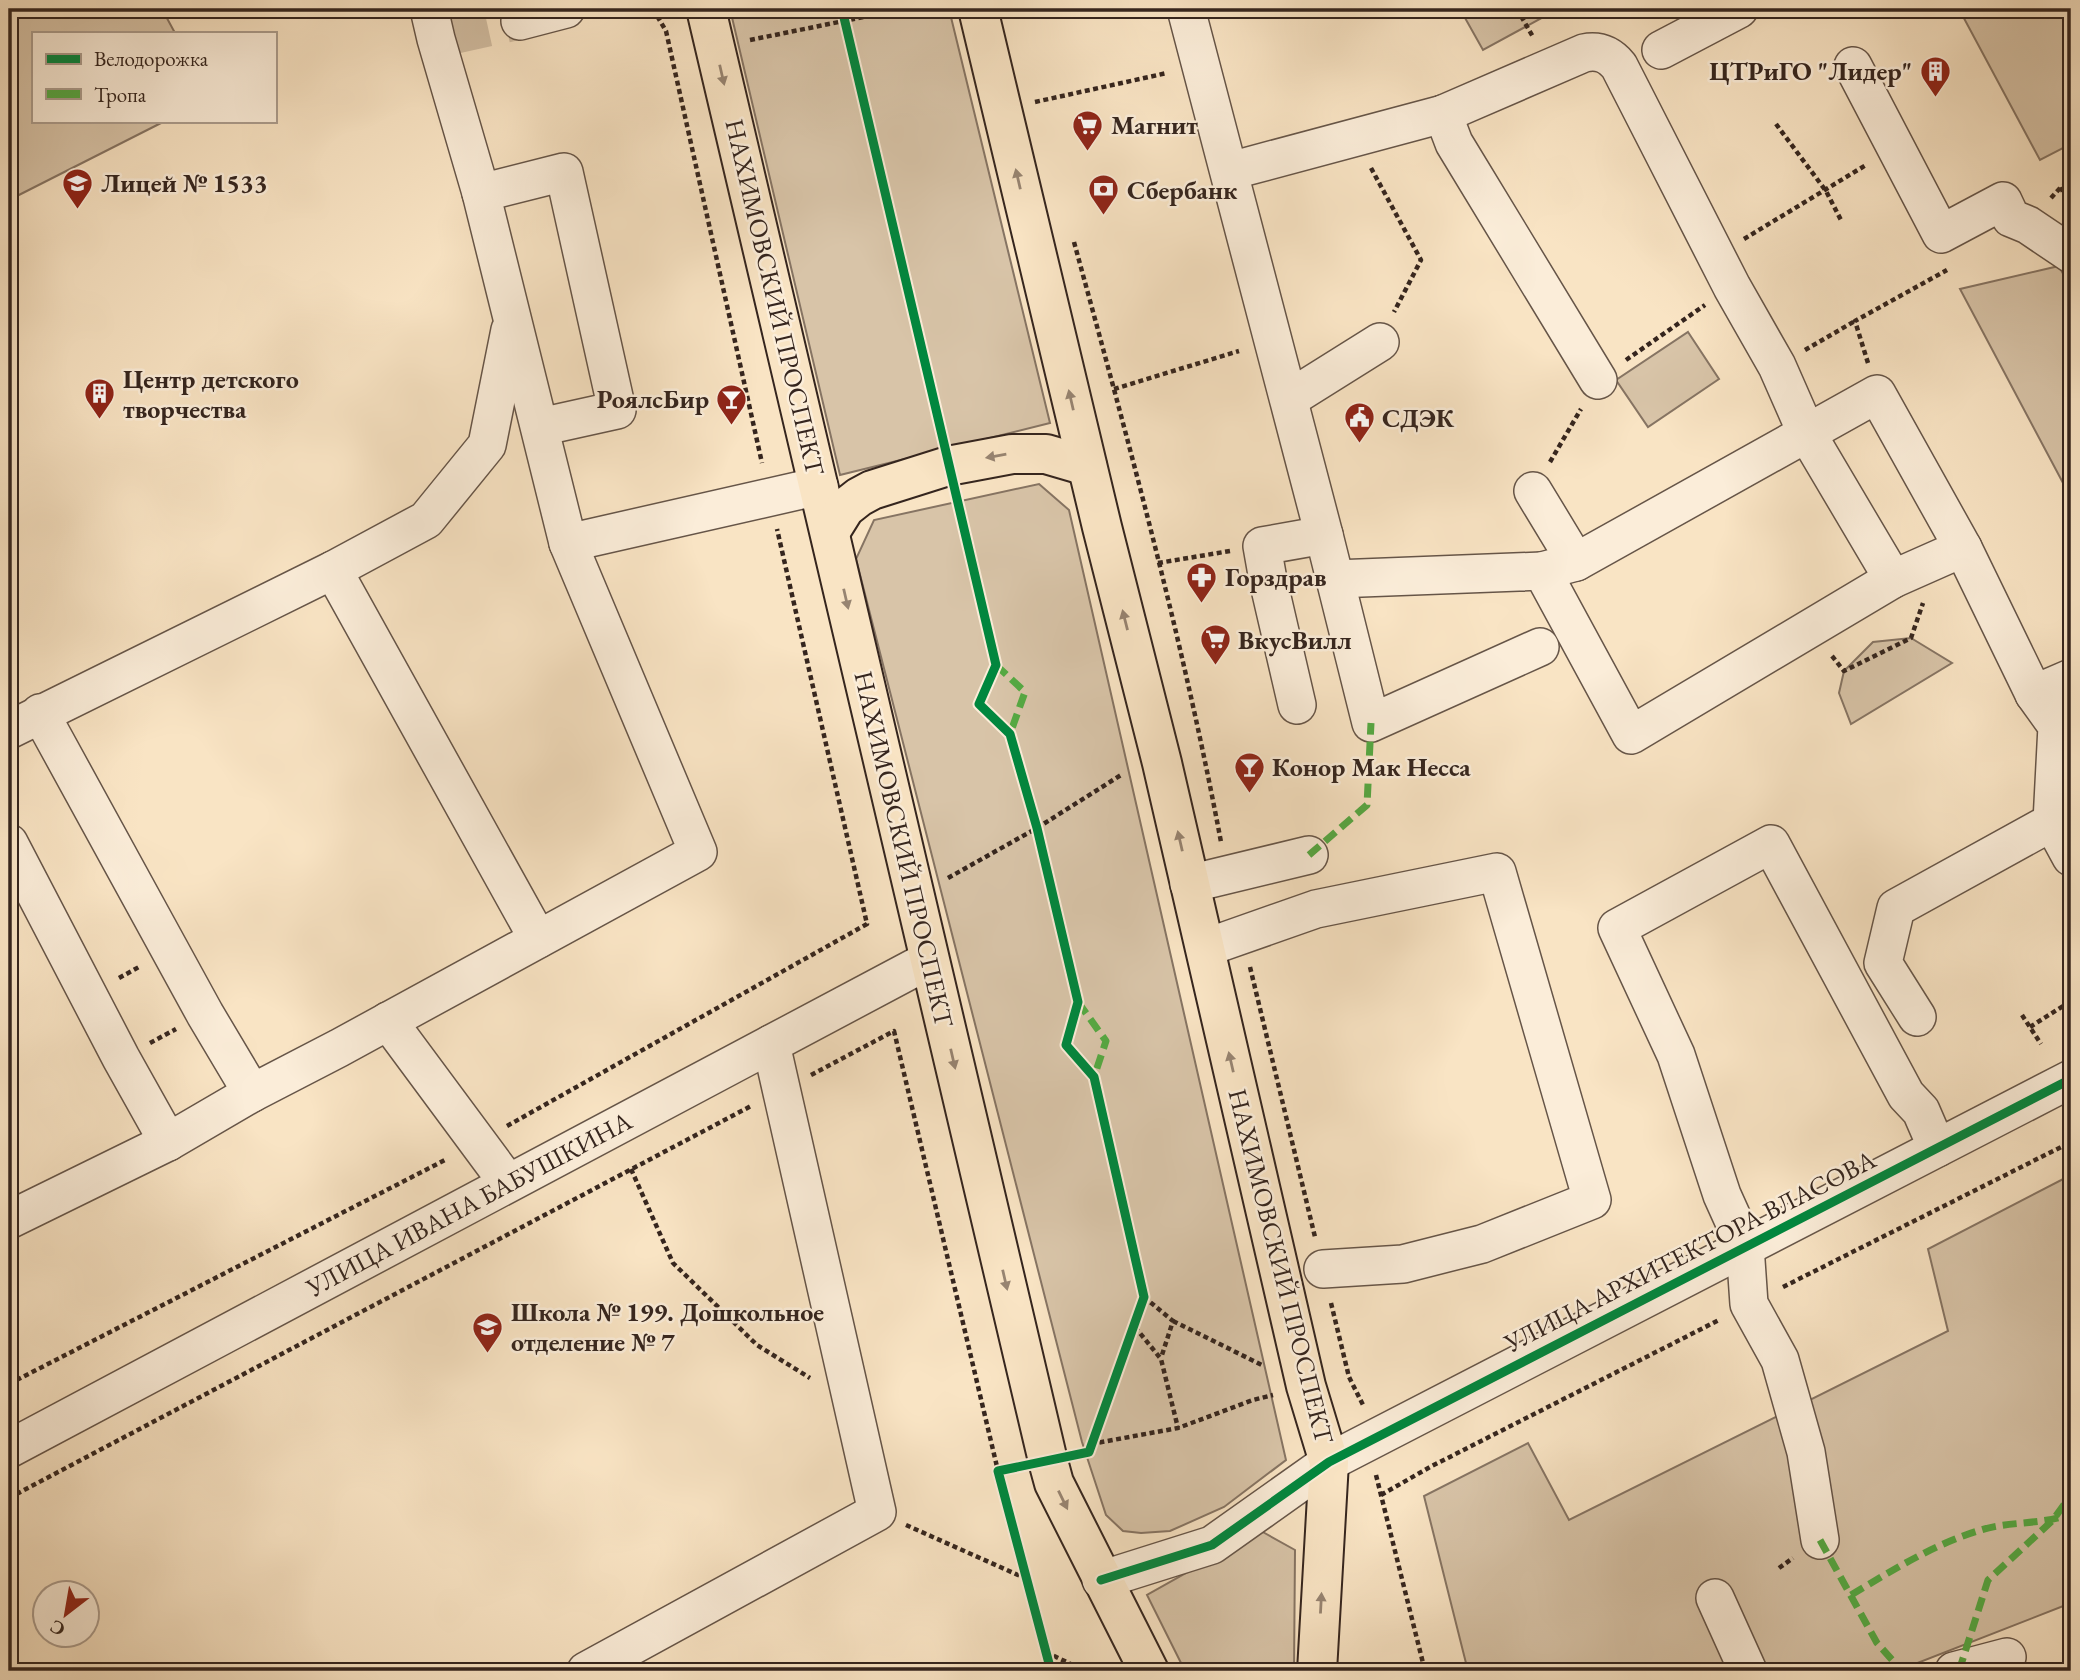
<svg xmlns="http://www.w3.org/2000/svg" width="2080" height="1680" font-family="'EB Garamond',serif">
<rect width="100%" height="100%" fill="#f9e4c4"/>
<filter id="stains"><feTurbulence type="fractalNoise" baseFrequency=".00286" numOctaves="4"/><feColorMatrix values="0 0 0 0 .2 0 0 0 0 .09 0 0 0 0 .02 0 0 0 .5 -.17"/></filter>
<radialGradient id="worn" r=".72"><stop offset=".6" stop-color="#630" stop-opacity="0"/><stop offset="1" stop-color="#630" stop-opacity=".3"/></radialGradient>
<g fill="#d8c4a8" stroke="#867463" stroke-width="2">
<path d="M9,9H162L175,33H33V121H165L9,200Z"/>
<path d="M730,9H949L1050,423L840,475Z"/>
<path d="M1460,9H1558L1483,50Z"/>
<path d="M1959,9H2071V144L2040,160Z"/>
<path d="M2059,266L2071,289V498L1960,289Z"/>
<path d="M1688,332L1719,379L1648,427L1616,380Z"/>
<path d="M1039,484L1069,510L1286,1460L1224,1507L1170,1531L1141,1533L1123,1531L1106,1515L1082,1442L856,559L874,520Z"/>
<path d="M1911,638L1952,663L1851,724L1839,693L1844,671L1873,642Z"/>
<path d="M2071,1175V1603L1897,1671H1468L1424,1496L1528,1443L1569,1520L1948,1331L1928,1249Z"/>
<path d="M1261,1531L1295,1550L1294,1671H1185L1147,1595Z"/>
</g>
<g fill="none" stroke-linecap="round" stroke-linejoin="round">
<path stroke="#d2bea3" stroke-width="37" stroke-dasharray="37 18" stroke-linecap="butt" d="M452,36L520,21"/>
<defs>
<g id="minor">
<path d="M429,9L436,39L481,193L568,543L819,486"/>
<path d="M1186,9L1324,535L1371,723L1540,647"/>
<path d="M520,21L566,9"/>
<path d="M1661,50L1739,9"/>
<path d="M1853,66L1941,234L2003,201L2011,218L2028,225L2071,254"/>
<path d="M1443,114L1454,143L1598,380"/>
<path d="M1230,171L1443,114L1584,53C1599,50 1609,54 1619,66L1732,287L1777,366L1806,432L1893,579"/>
<path d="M481,193L564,172L617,410L540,427"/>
<path d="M510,330L487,445L426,520L333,570L538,939"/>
<path d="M1289,399L1380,342"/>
<path d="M1533,491L1576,562"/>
<path d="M1542,571L1576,562L1877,394L1963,548"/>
<path d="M1335,579L1542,571L1631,735L1893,579L1963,548L2034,694L2071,678"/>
<path d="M2034,694L2057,726L2052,822"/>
<path d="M1297,705L1268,580L1262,546L1324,535"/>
<path d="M40,713L205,1014L252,1093"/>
<path d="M9,730L333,570"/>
<path d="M9,843L121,1058L168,1142"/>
<path d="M1189,884L1309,855"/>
<path d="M1205,948L1316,909L1497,872L1592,1200L1482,1244L1403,1264L1323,1269"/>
<path d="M1917,1017L1883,963L1896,908L2052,822L2071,857"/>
<path d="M388,1021L508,1183"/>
<path d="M9,1220L168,1142L252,1093L339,1048L698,852L568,543"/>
<path d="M9,1449L929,960"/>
<path d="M1820,1540L1806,1452L1780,1360L1749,1304L1745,1246L1722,1195L1676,1055L1617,928L1771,844L1906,1095L1921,1111L1937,1148"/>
<path d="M1101,1580L1212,1545L1329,1462L2071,1079"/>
<path d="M1715,1598L1748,1671"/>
<path d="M586,1671L877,1512L771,1044"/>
<path d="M1954,1671L2007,1657"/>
</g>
<g id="major">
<path d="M706,9L1048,1461L1054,1483L1149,1671"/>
<path d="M978,9L1102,527L1162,763L1306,1386L1329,1462L1317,1671"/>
<path d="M830,532L845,508L859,497L872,490L948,466L1012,454H1046L1087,466"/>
</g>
</defs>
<use href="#minor" stroke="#665548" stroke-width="40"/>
<use href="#major" stroke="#35251e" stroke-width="42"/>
<g stroke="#35251e" stroke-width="4.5" stroke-dasharray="5 3.5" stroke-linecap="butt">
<path d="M653,9L666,31L762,463"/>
<path d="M1517,9L1533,37"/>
<path d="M750,40L903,9"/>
<path d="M1035,102L1167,73"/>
<path d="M1776,124L1826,191L1842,222"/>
<path d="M1371,168L1421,260L1394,312"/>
<path d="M2061,187L2070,210"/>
<path d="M2051,198L2061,187L2071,181"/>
<path d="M1744,239L1866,165"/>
<path d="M1074,242C1128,440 1183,640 1221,842"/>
<path d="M1805,350L1855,321"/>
<path d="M1626,360L1705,305"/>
<path d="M1868,363L1855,321L1947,270"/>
<path d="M1114,389L1239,351"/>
<path d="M1550,462L1581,409"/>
<path d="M1158,563L1230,551"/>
<path d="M1832,656L1844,671L1911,638L1923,603"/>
<path d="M948,878L1037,828L1121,775"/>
<path d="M1250,967L1315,1237"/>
<path d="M119,978L139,967"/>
<path d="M2022,1015L2041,1044"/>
<path d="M2030,1027L2071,1001"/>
<path d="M150,1043L176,1029"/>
<path d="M811,1075L894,1031L998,1471"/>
<path d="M507,1126L867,924L777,529"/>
<path d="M631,1169L673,1263L757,1345L810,1378"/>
<path d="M1783,1287L2071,1142"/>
<path d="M1144,1297L1173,1321L1161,1358"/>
<path d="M1331,1303L1349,1377L1363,1405"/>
<path d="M1173,1321L1264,1366"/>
<path d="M1135,1327L1161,1359L1178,1428"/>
<path d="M9,1384L447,1159"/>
<path d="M1091,1444L1178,1428L1253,1400L1273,1395"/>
<path d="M1376,1475L1425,1671"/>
<path d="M1381,1495L1430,1467L1719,1320"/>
<path d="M9,1498L751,1106"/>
<path d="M906,1525L1027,1579"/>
<path d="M1779,1568L1793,1558"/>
<path d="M1046,1652L1085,1671"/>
</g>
<use href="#minor" stroke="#fbedd9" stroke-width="37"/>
<use href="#major" stroke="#f9e4c4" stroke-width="38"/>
<g stroke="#54aa43" stroke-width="7" stroke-dasharray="14 7" stroke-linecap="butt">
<path d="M996,665L1025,692L1010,734"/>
<path d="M1309,855L1367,805L1371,723"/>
<path d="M1078,1002L1106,1041L1094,1077"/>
<path d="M1820,1540L1877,1643L1902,1671"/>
<path d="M1851,1595C1893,1570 1934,1544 1981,1530C2010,1521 2041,1525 2071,1514"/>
<path d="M1959,1671L1988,1580L2053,1520L2071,1495"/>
</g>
<defs>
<g id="cycleway">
<path d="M842,9L996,665L979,704L1010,734L1037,828L1078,1002L1066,1045L1094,1077L1144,1297L1089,1452L998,1471L1051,1671"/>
<path d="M1101,1580L1212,1545L1329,1462L2071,1079"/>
</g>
</defs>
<use href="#cycleway" stroke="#fbedd9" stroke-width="13"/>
<use href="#cycleway" stroke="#00873e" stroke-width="9"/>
</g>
<defs><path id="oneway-solid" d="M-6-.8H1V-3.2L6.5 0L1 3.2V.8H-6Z" transform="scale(1.75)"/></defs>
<g fill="#978471">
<use href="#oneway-solid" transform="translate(722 75) rotate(77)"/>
<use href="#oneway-solid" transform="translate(1018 179) rotate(-103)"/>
<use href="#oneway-solid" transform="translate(1071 400) rotate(-103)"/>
<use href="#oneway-solid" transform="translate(996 456) rotate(170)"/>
<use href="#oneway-solid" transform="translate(846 599) rotate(77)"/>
<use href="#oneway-solid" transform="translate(1125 620) rotate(-104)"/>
<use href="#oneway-solid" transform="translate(1180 841) rotate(-103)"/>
<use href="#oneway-solid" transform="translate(953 1059) rotate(77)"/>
<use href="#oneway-solid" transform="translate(1231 1062) rotate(-103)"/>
<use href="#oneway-solid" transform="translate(1005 1280) rotate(77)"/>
<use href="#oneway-solid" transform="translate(1063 1500) rotate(64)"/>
<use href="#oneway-solid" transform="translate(1321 1603) rotate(-87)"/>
</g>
<defs>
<symbol id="building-pin" viewBox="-11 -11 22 30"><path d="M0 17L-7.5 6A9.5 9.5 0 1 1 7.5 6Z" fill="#8f2418" stroke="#fbedd9"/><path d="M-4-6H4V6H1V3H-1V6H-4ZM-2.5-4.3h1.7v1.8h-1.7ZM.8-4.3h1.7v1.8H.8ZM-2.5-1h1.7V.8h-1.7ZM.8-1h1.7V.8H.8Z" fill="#fff"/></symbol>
<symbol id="supermarket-pin" viewBox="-11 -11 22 30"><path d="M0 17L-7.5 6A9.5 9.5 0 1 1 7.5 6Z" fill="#8f2418" stroke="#fbedd9"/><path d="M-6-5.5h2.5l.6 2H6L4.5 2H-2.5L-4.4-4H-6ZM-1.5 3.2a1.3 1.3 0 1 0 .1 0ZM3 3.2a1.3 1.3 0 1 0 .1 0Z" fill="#fff"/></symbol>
<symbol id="school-pin" viewBox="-11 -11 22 30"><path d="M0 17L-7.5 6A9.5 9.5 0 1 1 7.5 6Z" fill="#8f2418" stroke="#fbedd9"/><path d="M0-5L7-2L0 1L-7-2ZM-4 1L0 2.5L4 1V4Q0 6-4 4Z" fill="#fff"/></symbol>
<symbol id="bank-pin" viewBox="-11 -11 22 30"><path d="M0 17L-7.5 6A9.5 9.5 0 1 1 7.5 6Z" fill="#8f2418" stroke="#fbedd9"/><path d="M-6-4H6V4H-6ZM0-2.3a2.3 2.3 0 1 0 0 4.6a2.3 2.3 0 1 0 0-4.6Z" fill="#fff"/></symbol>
<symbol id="bar-pin" viewBox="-11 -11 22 30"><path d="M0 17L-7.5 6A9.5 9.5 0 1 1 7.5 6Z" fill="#8f2418" stroke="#fbedd9"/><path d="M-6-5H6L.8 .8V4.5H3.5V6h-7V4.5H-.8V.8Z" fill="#fff"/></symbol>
<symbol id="civic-pin" viewBox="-11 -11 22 30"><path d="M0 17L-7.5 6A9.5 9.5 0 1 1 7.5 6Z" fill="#8f2418" stroke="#fbedd9"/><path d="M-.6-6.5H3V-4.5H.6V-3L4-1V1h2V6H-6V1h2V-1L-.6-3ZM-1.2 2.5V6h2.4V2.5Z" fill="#fff"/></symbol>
<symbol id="pharmacy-pin" viewBox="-11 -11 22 30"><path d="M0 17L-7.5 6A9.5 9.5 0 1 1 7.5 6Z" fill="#8f2418" stroke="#fbedd9"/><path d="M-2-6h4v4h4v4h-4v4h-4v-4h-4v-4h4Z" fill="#fff"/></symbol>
</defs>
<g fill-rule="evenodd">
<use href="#building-pin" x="1918" y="54" width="35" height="47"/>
<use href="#supermarket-pin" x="1070" y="108" width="35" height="47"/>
<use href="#school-pin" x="60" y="166" width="35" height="47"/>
<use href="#bank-pin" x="1086" y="172" width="35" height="47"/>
<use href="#building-pin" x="82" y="376" width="35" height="47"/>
<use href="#bar-pin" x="714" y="382" width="35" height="47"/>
<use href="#civic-pin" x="1342" y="400" width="35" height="47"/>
<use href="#pharmacy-pin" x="1184" y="560" width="35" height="47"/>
<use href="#supermarket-pin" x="1198" y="622" width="35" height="47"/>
<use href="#bar-pin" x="1232" y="750" width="35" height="47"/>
<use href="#school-pin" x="470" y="1310" width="35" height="47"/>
</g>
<g text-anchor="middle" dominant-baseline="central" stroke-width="5" stroke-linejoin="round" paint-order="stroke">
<g font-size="26" font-weight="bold" fill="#35251e" stroke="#fbedd9" text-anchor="start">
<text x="1912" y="71" text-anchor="end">ЦТРиГО "Лидер"</text>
<text x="1111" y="125">Магнит</text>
<text x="101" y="183">Лицей № 1533</text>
<text x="1127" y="190">Сбербанк</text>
<text x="123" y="379">Центр детского<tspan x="123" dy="30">творчества</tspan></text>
<text x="709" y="399" text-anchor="end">РоялсБир</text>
<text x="1382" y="418">СДЭК</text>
<text x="1225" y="577">Горздрав</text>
<text x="1238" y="640">ВкусВилл</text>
<text x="1272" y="767">Конор Мак Несса</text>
<text x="511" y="1312">Школа № 199. Дошкольное<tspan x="511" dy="30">отделение № 7</tspan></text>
</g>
<g font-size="26" fill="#35251e" stroke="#fbedd9">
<text transform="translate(775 297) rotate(77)">НАХИМОВСКИЙ ПРОСПЕКТ</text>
<text transform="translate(904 849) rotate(77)">НАХИМОВСКИЙ ПРОСПЕКТ</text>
<text transform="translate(469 1204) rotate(-28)">УЛИЦА ИВАНА БАБУШКИНА</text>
<text transform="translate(1690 1251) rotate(-27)">УЛИЦА АРХИТЕКТОРА ВЛАСОВА</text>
<text transform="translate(1281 1266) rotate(76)">НАХИМОВСКИЙ ПРОСПЕКТ</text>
</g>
</g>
<rect width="2080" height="1680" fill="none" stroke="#f9e4c4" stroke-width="35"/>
<rect x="10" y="10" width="2059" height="1659" fill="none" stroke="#35251e" stroke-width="3.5"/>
<rect x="18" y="18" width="2045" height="1645" fill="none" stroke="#35251e" stroke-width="2"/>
<rect x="32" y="32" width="245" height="91" fill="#fbedd9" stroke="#ac9d8e" stroke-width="2"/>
<rect x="46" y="54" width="35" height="10" fill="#00873e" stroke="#ac9d8e" stroke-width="2"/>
<text x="94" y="66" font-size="21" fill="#35251e">Велодорожка</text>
<rect x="46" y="89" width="35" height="10" fill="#54aa43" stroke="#ac9d8e" stroke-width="2"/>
<text x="94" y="102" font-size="21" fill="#35251e">Тропа</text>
<g transform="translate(66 1614) rotate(211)"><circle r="33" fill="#fbedd9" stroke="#ac9d8e" stroke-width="2"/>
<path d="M0-5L12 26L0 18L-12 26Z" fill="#8f2418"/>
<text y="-10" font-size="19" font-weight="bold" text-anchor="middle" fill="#35251e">С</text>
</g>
<rect width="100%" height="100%" filter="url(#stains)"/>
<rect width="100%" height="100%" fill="url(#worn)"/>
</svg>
